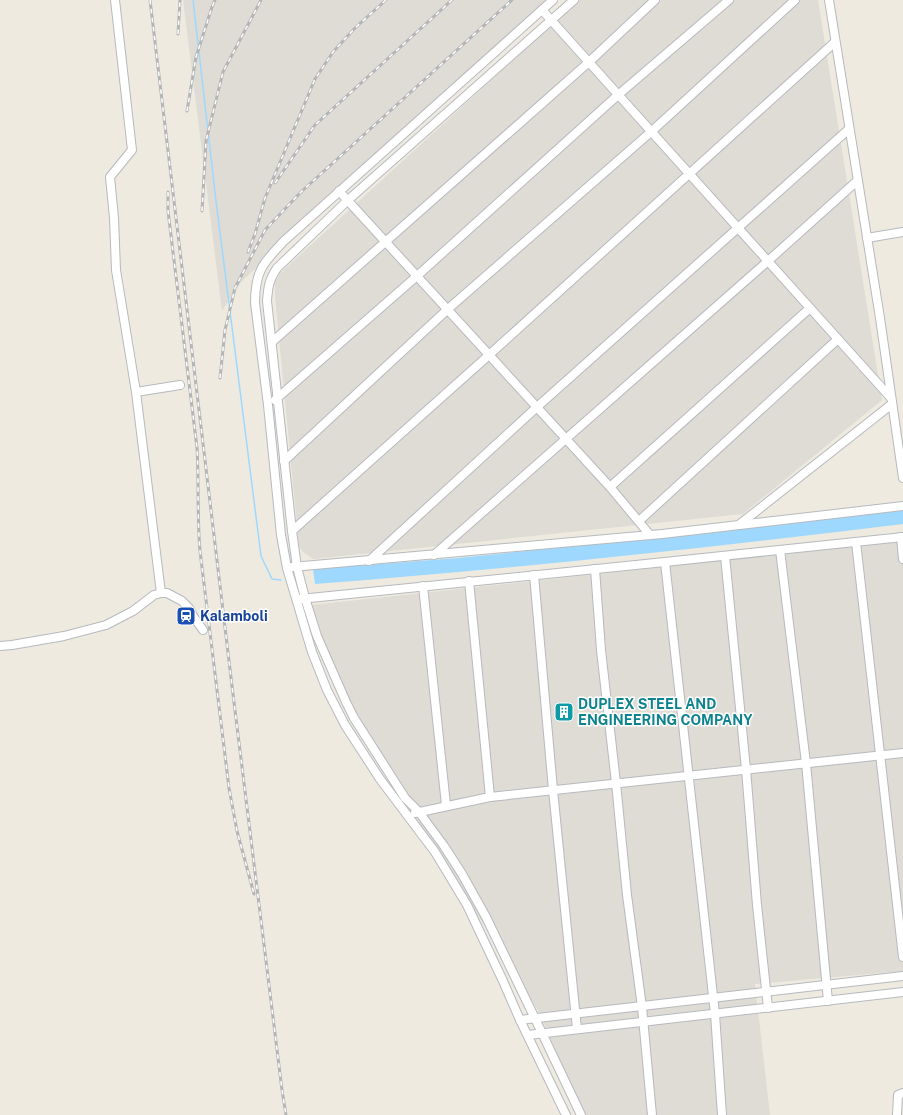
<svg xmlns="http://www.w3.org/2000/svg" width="903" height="1115" font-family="'Public Sans',sans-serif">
<rect width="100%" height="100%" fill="#eeeae0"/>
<g fill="#dedcd5">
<path d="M183,0H551L265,259L241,282L222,311Z"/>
<path d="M579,0H818L882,400L743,514L313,559L302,551L299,547L275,296V283L280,273Z"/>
<path d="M903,541V971L755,984L770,1115H584L539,1012L379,759L332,669L311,605Z"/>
</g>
<path fill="#9fd8ff" d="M903,510V524C708,548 511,569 315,584L313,569L458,558L769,526Z"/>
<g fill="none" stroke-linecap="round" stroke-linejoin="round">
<path stroke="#9fd8ff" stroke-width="1.5" d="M193,0L216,201L261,556L272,579L281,580"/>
<defs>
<g id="minor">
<path d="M115,0L132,150L110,177L114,218L116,270L136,392"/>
<path d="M553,0L284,241C263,263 255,271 255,303L268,405L281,535L287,568L312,652L327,690L345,725L380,779L435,852L467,905L503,981L520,1020L566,1115"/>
<path d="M574,0L347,201L277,268C269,280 268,287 267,301L292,531L297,567L305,598L317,636L346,702L354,718L405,798L419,812L444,846L462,874L486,917L542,1033L581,1115"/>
<path d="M829,0L880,318L903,478"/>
<path d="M542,10L891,398"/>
<path d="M339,191L610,487L650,535"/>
<path d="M867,238L903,232"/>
<path d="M272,342L589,62L655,0"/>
<path d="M275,400L417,276L618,95L729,0"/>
<path d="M284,461L448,309L652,131L795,0"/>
<path d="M610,487L810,308"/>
<path d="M639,521L838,339"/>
<path d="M740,524L892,404"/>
<path d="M292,531L489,355L835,42"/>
<path d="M901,537L903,559"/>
<path d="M856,542L903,957"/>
<path d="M780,550L806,763L828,1001"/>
<path d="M434,555L768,261L857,181"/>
<path d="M725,556L746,769L757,905L768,1008"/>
<path d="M369,561L537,407L849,129"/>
<path d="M665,562L715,1014L722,1115"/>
<path d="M292,567L662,534L903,506"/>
<path d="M595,569L601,650L616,783L627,895L642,1007L652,1115"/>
<path d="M534,575L553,790L577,1029"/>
<path d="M469,581L490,797"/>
<path d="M423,586L446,805"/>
<path d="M161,593L136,392L180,385"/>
<path d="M300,599L665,562L903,537"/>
<path d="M0,646L12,645L64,636L106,625L133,611L154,595L161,593H167L182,601L189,608L193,616L203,630"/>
<path d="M415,813L490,797L903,753"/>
<path d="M520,1020L903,976"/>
<path d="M528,1035L903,992"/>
<path d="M897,1115L898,1095L903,1093"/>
</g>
</defs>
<use href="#minor" stroke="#b6b9be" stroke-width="10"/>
<use href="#minor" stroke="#fff" stroke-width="8"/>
<defs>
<g id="rail">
<path d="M150,0L232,686L282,1090L286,1115"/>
<path d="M178,34L180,0"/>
<path d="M187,111L196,57L212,7L215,0"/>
<path d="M275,183L315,125L452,0"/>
<path d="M168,192V211L197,448C199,482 197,517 200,551L229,788L237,831L254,894"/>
<path d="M202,211L206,141L223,72L261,0"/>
<path d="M248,252L255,234L265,198L315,79L333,52L355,28L386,0"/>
<path d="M220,378L225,330L235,288L265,230L301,192L512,0"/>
</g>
</defs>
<use href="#rail" stroke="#b4b5b6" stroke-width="3"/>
<use href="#rail" stroke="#fff" stroke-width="1.5" stroke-dasharray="4.5" stroke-linecap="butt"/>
</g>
<defs>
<symbol id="station-square" viewBox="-11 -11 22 22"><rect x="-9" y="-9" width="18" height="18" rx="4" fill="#1a4fb4" stroke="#fff"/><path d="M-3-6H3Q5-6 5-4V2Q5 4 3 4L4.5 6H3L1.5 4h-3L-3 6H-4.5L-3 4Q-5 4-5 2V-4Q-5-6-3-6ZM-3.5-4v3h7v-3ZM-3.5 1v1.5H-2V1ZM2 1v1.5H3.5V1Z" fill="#fff"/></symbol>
<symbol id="building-square" viewBox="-11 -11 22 22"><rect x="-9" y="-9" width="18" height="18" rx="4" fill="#0f9aa8" stroke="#fff"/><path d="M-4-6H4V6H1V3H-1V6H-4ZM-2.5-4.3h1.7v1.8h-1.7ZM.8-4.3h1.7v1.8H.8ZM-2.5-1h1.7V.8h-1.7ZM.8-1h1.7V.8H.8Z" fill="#fff"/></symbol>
</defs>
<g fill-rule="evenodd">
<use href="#station-square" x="175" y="605" width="22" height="22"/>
<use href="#building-square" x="553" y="701" width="22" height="22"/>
</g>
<g text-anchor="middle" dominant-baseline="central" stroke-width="3" stroke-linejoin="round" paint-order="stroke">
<g font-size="14" font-weight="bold" fill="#164399" stroke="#fff" text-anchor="start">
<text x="200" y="616">Kalamboli</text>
</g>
<g font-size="14" font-weight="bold" fill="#0d838f" stroke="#fff" text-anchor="start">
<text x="578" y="704">DUPLEX STEEL AND<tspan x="578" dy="16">ENGINEERING COMPANY</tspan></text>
</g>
</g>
</svg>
